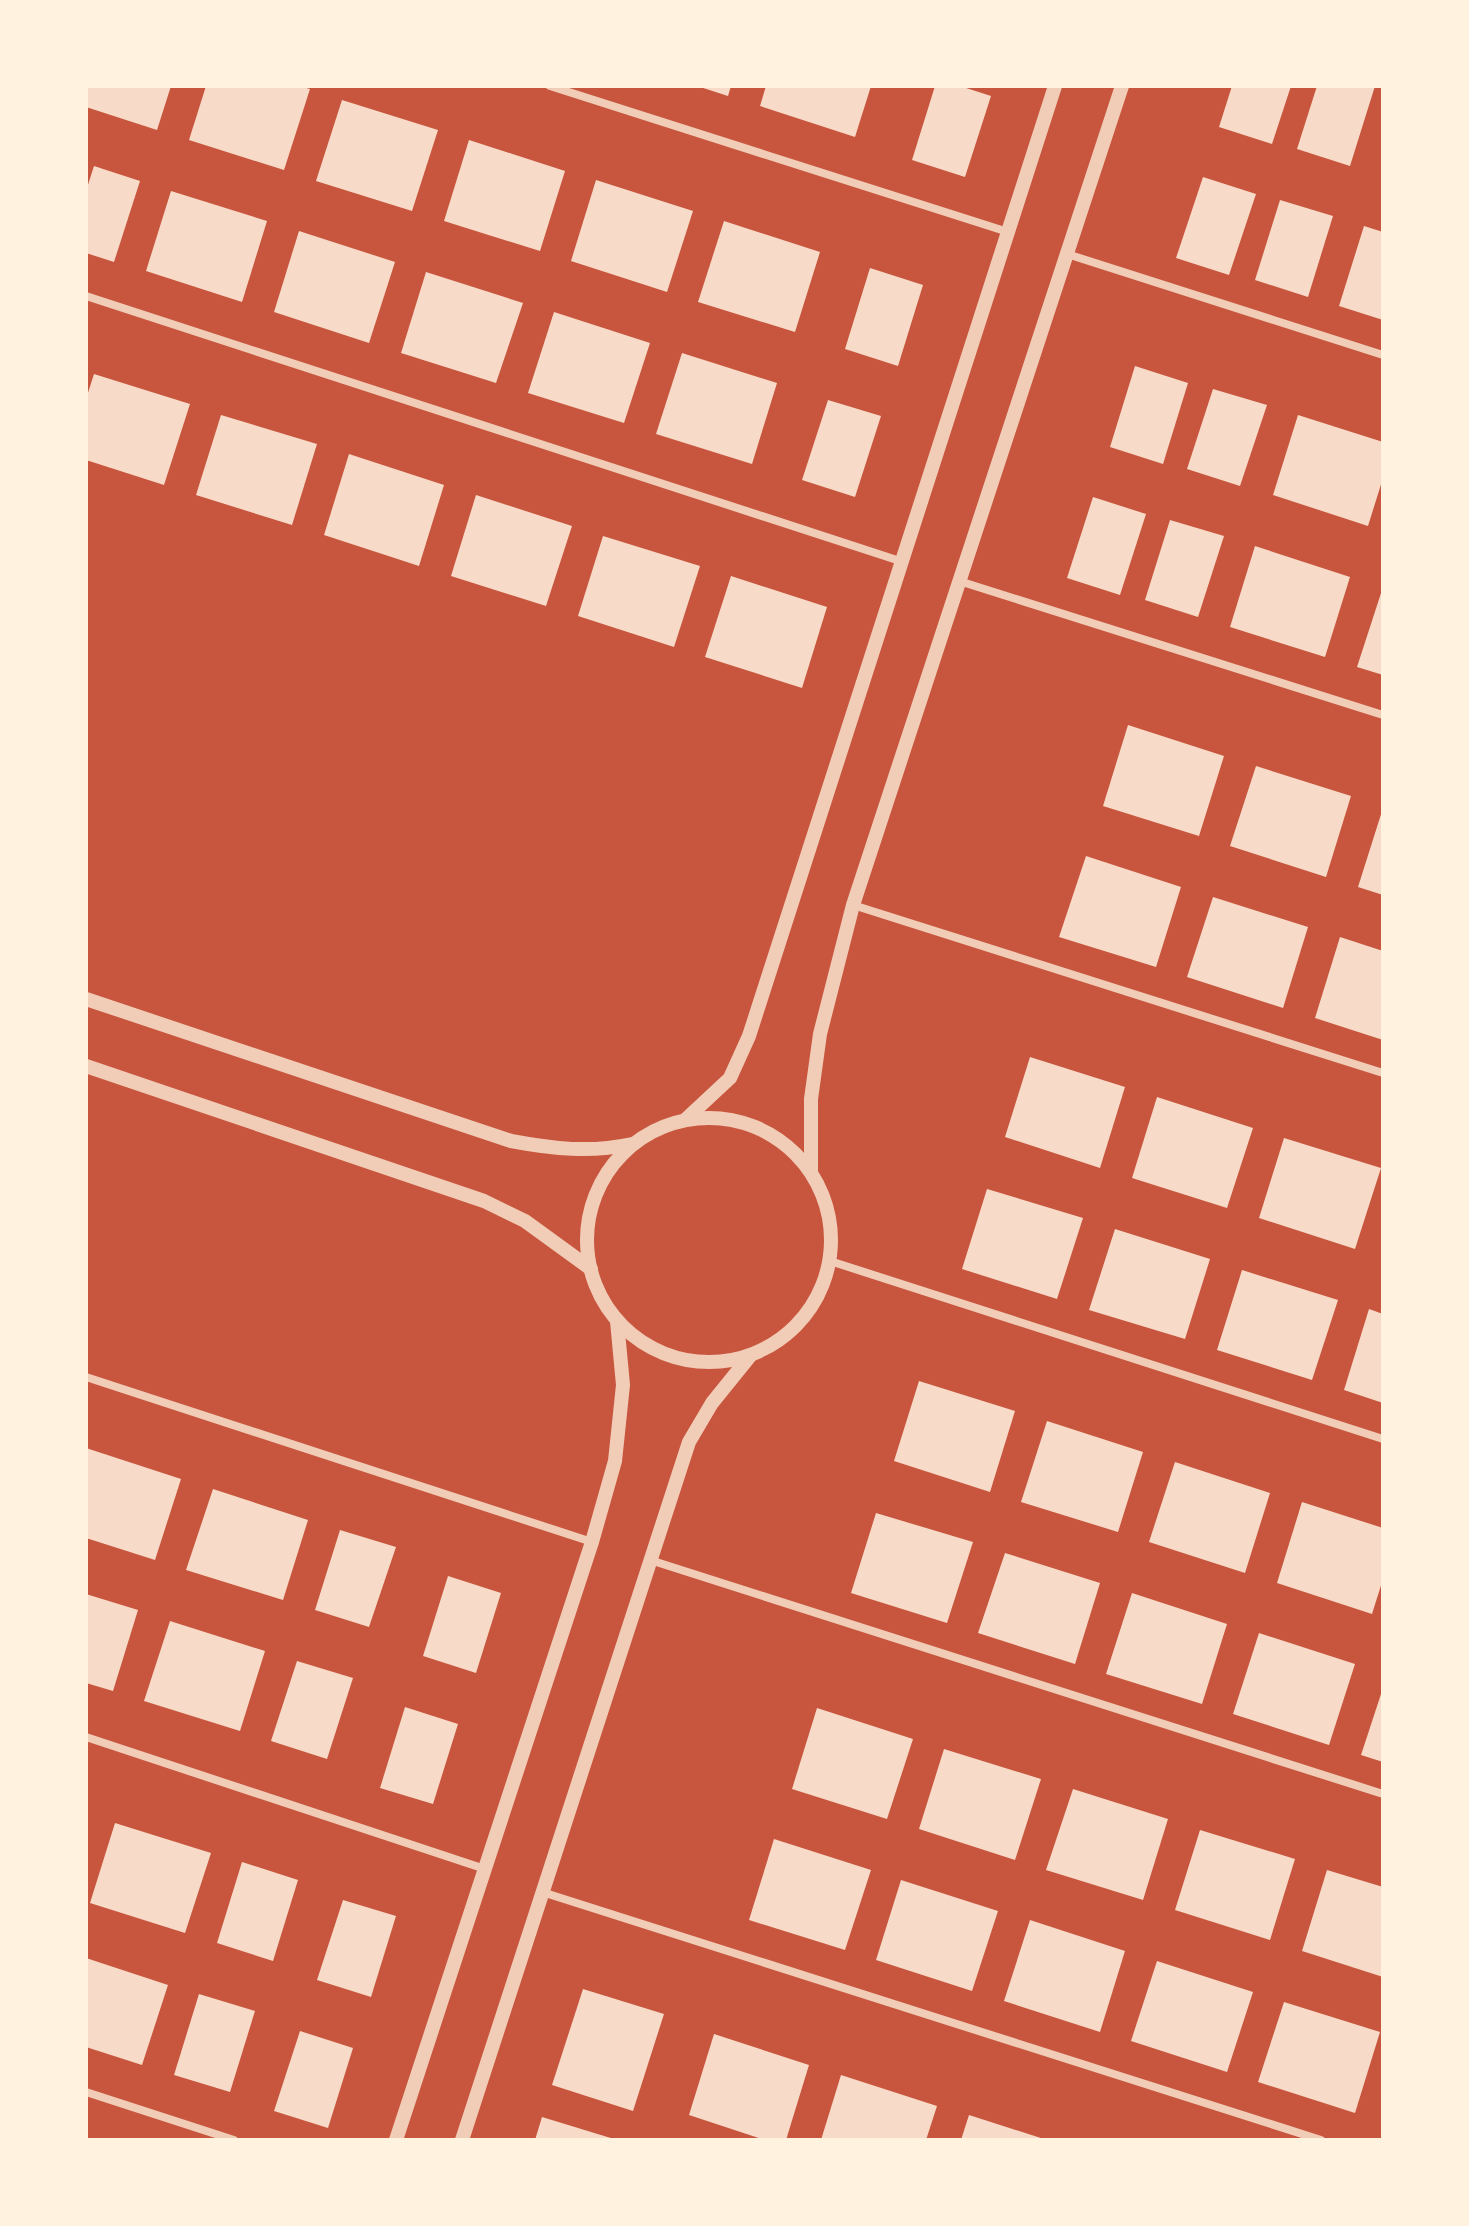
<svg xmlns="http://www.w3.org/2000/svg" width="1469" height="2226" font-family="'Roboto Condensed',sans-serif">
<rect width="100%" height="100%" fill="#c8553d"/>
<g fill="#f7dbc8">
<path d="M86,86H171L157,130L86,107Z"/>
<path d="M206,86H299L310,89L284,170L189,140Z"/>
<path d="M697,86H731L728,96Z"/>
<path d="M766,86H871L855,137L760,106Z"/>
<path d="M935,86H960L991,96L965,177L912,160Z"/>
<path d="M1232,86H1291L1272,144L1219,127Z"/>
<path d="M1317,86H1375L1350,166L1297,149Z"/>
<path d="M342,100L438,130L412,211L316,181Z"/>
<path d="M469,140L565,171L540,251L444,221Z"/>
<path d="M94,166L140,181L114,262L86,253V191Z"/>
<path d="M1203,177L1256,194L1229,275L1176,258Z"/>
<path d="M596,180L693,211L667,292L571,261Z"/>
<path d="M171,191L267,221L242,302L146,271Z"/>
<path d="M1280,200L1333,216L1308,297L1255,280Z"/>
<path d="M724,221L820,252L795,332L698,302Z"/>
<path d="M1364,226L1383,232V320L1339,306Z"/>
<path d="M299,231L395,262L369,343L274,312Z"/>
<path d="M870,268L923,285L898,366L845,349Z"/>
<path d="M426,272L523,303L496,383L401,353Z"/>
<path d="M554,312L650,343L624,423L528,393Z"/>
<path d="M682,353L777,383L752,464L656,434Z"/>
<path d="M1135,366L1188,383L1163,464L1110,447Z"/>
<path d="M94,374L190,404L164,485L86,460V399Z"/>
<path d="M1213,389L1267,405L1240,486L1187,469Z"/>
<path d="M828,400L881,416L855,497L802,480Z"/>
<path d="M221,415L317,444L292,525L196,495Z"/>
<path d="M1298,415L1383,442V478L1368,526L1273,495Z"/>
<path d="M349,454L444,485L419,566L324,535Z"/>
<path d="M476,495L572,526L546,606L451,576Z"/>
<path d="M1093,497L1146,514L1120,595L1067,578Z"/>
<path d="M1170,520L1224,536L1198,617L1145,600Z"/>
<path d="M603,536L700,566L674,647L578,616Z"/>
<path d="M1255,546L1350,577L1325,657L1230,627Z"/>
<path d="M731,576L827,607L802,688L705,657Z"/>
<path d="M1383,587V675L1357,667Z"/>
<path d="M1128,725L1224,756L1199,836L1103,806Z"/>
<path d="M1256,766L1351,796L1326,877L1230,846Z"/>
<path d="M1383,808V895L1358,887Z"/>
<path d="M1086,856L1181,887L1156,967L1059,937Z"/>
<path d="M1213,897L1308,927L1283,1008L1187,977Z"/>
<path d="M1340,937L1383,951V1040L1315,1018Z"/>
<path d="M1030,1057L1125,1087L1100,1168L1005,1137Z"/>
<path d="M1157,1097L1253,1128L1227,1208L1132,1178Z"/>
<path d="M1284,1138L1381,1168L1355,1249L1259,1218Z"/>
<path d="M987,1189L1083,1218L1057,1299L962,1269Z"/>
<path d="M1115,1229L1210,1259L1185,1339L1089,1310Z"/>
<path d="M1242,1270L1338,1300L1312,1380L1217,1350Z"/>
<path d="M1369,1309L1383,1314V1403L1344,1390Z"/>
<path d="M919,1381L1015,1411L990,1492L894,1461Z"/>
<path d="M1047,1421L1143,1452L1118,1532L1021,1502Z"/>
<path d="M86,1448L181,1479L155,1560L86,1538Z"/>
<path d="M1175,1462L1270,1493L1245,1573L1149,1542Z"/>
<path d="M213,1489L308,1520L283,1600L186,1570Z"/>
<path d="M1302,1502L1383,1528V1579L1372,1614L1277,1583Z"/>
<path d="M876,1513L973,1542L947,1623L851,1593Z"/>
<path d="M340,1530L396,1547L369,1627L315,1610Z"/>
<path d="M1005,1553L1100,1583L1075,1664L978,1633Z"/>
<path d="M448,1576L501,1593L476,1673L423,1656Z"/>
<path d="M1132,1593L1227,1624L1202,1704L1106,1674Z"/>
<path d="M86,1594L138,1610L113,1691L86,1683Z"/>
<path d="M170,1621L265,1651L240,1731L144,1701Z"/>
<path d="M1259,1633L1355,1664L1329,1745L1233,1714Z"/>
<path d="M297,1661L353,1678L327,1759L271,1741Z"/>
<path d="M1383,1688V1762L1361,1755Z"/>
<path d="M405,1707L458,1724L433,1804L380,1788Z"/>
<path d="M817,1708L913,1739L887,1819L792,1789Z"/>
<path d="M944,1749L1041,1779L1015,1860L919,1829Z"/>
<path d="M1073,1789L1168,1819L1143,1900L1046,1870Z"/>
<path d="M115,1823L211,1853L185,1933L90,1903Z"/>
<path d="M1200,1830L1295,1859L1270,1940L1175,1910Z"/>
<path d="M774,1839L871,1870L845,1950L749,1920Z"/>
<path d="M242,1862L298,1880L273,1961L217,1943Z"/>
<path d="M1327,1870L1383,1887V1977L1302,1951Z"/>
<path d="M901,1880L998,1911L972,1991L876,1960Z"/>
<path d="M343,1900L396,1916L371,1997L317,1980Z"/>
<path d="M1030,1920L1125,1951L1100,2032L1004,2001Z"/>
<path d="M86,1958L168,1985L142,2065L86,2047Z"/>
<path d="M1157,1961L1253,1992L1227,2072L1131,2041Z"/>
<path d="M583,1989L664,2014L633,2111L552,2085Z"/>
<path d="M199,1994L255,2011L230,2092L174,2075Z"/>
<path d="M1284,2002L1380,2032L1355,2113L1258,2082Z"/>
<path d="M300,2031L353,2048L328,2128L274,2111Z"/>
<path d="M714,2034L809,2065L786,2140H765L689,2115Z"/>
<path d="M841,2075L937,2106L926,2140H821Z"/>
<path d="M969,2115L1044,2139V2140H961Z"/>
<path d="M542,2117L614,2139L613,2140H535Z"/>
</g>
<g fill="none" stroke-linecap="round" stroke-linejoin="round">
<g stroke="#f1ccb7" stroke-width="8">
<path d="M550,86L1008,232"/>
<path d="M1067,254L1383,355"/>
<path d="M86,296L900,561"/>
<path d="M959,581L1383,715"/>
<path d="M853,905L1383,1073"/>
<path d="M830,1261L1383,1439"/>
<path d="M86,1377L592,1542"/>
<path d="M650,1560L1383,1794"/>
<path d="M86,1737L485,1869"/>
<path d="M542,1892L1321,2140"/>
<path d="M86,2092L234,2140"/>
</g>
<g stroke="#f1ccb7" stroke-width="14">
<path d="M86,999L511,1141C554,1149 590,1153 632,1144"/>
<path d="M86,1066L484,1201L525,1221L591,1269"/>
<circle cx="709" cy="1240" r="122"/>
<path d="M686,1119L730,1078L749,1036L1055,86"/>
<path d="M811,1171V1099L820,1034L853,905L1122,86"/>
<path d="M396,2140L592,1542L615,1461L623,1385L617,1321"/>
<path d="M462,2140L689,1442L712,1403L750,1356"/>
</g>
</g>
<rect width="1469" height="2226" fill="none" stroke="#fff3e0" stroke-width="176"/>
</svg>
